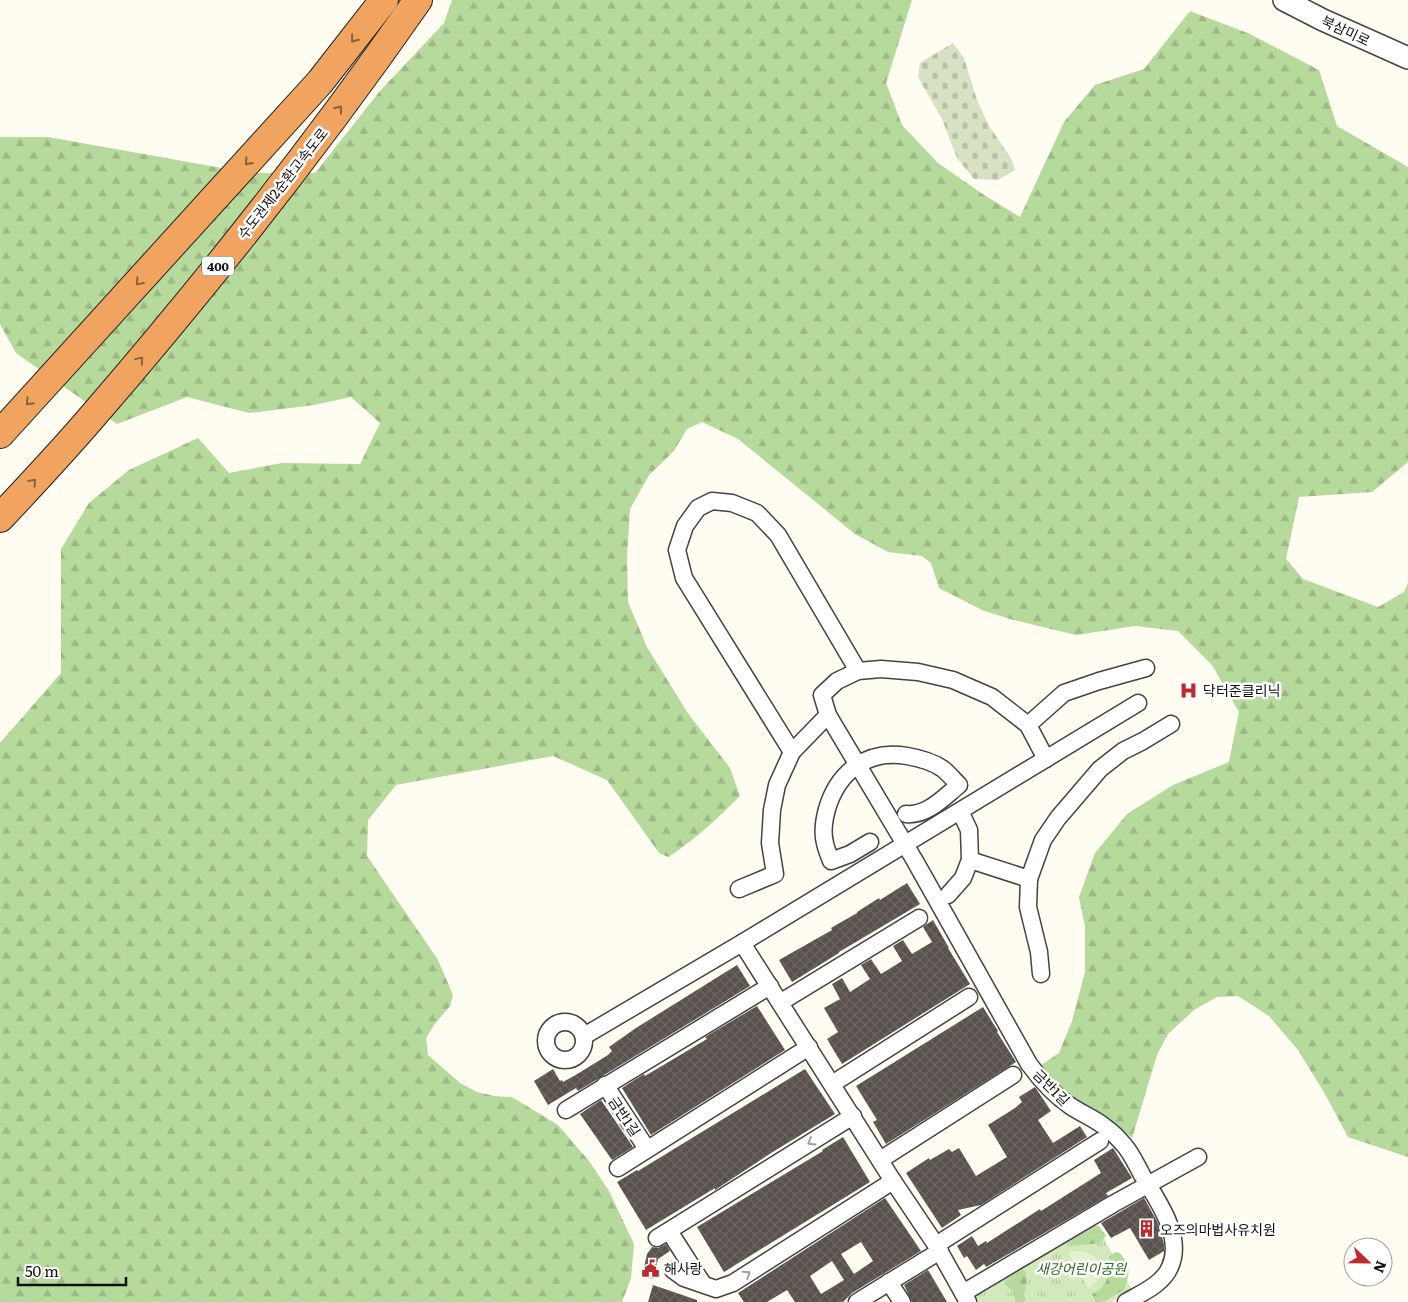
<svg xmlns="http://www.w3.org/2000/svg" width="1408" height="1302" font-family="Literata,'Noto Sans KR',serif">
<defs>
<pattern id="grass-tufts" width="24" height="20" patternUnits="userSpaceOnUse" patternTransform="scale(1.25)"><rect width="24" height="20" fill="#d3e9bc"/><path d="M3 7l-1-3M5 7V3M7 7l1-3M15 17l-1-3M17 17v-4M19 17l1-3" fill="none" stroke="#b4c7a1"/></pattern>
<pattern id="forest-firs" width="22" height="20" patternUnits="userSpaceOnUse" patternTransform="scale(1.25)"><rect width="22" height="20" fill="#b6d99c"/><path d="M5 1l3.5 6h-7zM16 11l3.5 6h-7z" fill="#9bb985"/></pattern>
<pattern id="cemetery-stones" width="16" height="16" patternUnits="userSpaceOnUse" patternTransform="scale(1.25)"><rect width="16" height="16" fill="#d7e1c3"/><path d="M2 7V4a2 2 0 0 1 4 0v3zM10 15v-3a2 2 0 0 1 4 0v3z" fill="#b8c0a6"/></pattern>
<pattern id="building-cross-hatch" width="8" height="8" patternUnits="userSpaceOnUse" patternTransform="scale(1.25)"><rect width="8" height="8" fill="#58514c"/><path d="M0 0l8 8M0 8l8-8" fill="none" stroke="#6b6561"/></pattern>
</defs>
<rect width="100%" height="100%" fill="#fffcf2"/>
<path fill="url(#grass-tufts)" d="M1094,1220L1132,1290L1111,1302H975L971,1296Z"/>
<g fill="url(#forest-firs)">
<path d="M452,0H912L886,83L902,125L938,163L984,195L1020,217L1064,122L1095,85L1144,69L1190,11L1250,34L1319,70L1337,126L1408,167V462L1372,492L1299,497L1286,559L1303,579L1378,607L1404,592L1408,583V1157L1348,1137L1325,1094L1298,1050L1269,1016L1238,996L1217,997L1194,1010L1168,1034L1157,1055L1132,1138L1111,1121L1072,1097L1040,1066L1059,1053L1072,1021L1085,972V926L1079,897L1095,853L1127,814L1173,785L1229,762L1239,712L1212,665L1178,631L1135,626L1076,635L1010,619L982,610L939,588L931,563L922,556L888,552L855,534L738,439L702,422L687,429L674,451L649,475L630,509L627,558L628,602L647,647L687,712L730,768L740,796C717,819 695,840 668,857L659,853L607,780L553,756L396,785L368,820L367,856L438,960L453,995L450,1006L434,1025L426,1038L428,1055L460,1083L477,1092L494,1096L512,1097L558,1125L589,1161L609,1191L634,1244L631,1278L622,1302H0V743L61,673V549L89,503L129,470L198,438L229,473L282,463L360,464L380,423L351,397L314,405L249,413L187,397L117,424L16,353L0,324V137H48L250,173H315L380,91L444,23Z"/>
<path d="M1094,1226H1099L1106,1236L1099,1243L1073,1246L1069,1243V1238Z"/>
<path d="M1116,1252L1120,1253C1131,1267 1130,1274 1124,1290C1112,1295 1110,1302 1096,1302L1092,1294C1108,1287 1111,1272 1109,1256Z"/>
<path d="M1024,1270C1029,1276 1024,1284 1026,1291L1023,1293L1026,1300L1023,1302H1015V1297L1012,1290L1004,1284L1005,1281L1019,1271Z"/>
</g>
<path fill="url(#cemetery-stones)" d="M953,43L964,58L977,100L989,126L1011,158L1015,170L998,180L974,179L957,158L942,119L918,77L920,63Z"/>
<path fill="#e4f0ce" d="M1072,1251C1100,1249 1113,1273 1088,1288L1068,1253Z"/>
<g fill="url(#building-cross-hatch)" fill-rule="evenodd">
<path d="M907,883L920,904L839,952V953L792,982L779,960L832,930L831,928L857,913V912L879,898L880,900Z"/>
<path d="M933,920L949,948H948L970,984L842,1064L827,1039L838,1032L824,1008L840,999L832,984L842,978L850,992L870,979L861,965L871,959L881,974L902,961L893,946L903,940L912,954L932,942L923,927Z"/>
<path d="M737,965L750,986L578,1091L576,1088L548,1105L534,1081L553,1069L560,1081L562,1080L563,1082L579,1073L608,1055L612,1051L609,1047L636,1028Z"/>
<path d="M757,1006L785,1050L651,1135L622,1088L644,1074L645,1076L707,1039L705,1037Z"/>
<path d="M983,1007L998,1031L997,1032L1016,1062L886,1144L873,1122L877,1120L856,1086Z"/>
<path d="M805,1069L835,1114L771,1153L715,1190V1188L646,1230L617,1182L637,1170L638,1171Z"/>
<path d="M1035,1087L1051,1111L1038,1120L1053,1143L1080,1126L1087,1137L981,1205L958,1210L961,1215L942,1228L906,1173L929,1158L930,1160L949,1149L952,1152L959,1148L976,1176L1007,1157L988,1125L1015,1108L1022,1102L1019,1097Z"/>
<path d="M601,1100L633,1147L612,1160L580,1114Z"/>
<path d="M843,1137L870,1182L724,1272L697,1227L823,1151L822,1150Z"/>
<path d="M1113,1148L1132,1178L1106,1193L1108,1196L986,1267L984,1264L976,1270L967,1256L964,1258L957,1246L972,1236L978,1246L986,1241L987,1243L1040,1209L1041,1211L1101,1173L1094,1160Z"/>
<path d="M885,1198L921,1251L852,1293L843,1302H795L787,1290L767,1302H744L738,1293ZM861,1242L873,1261L854,1274L841,1254ZM832,1261L844,1280L821,1294L810,1276Z"/>
<path d="M1144,1198L1158,1223L1164,1244V1251L1149,1260L1130,1228L1111,1238L1101,1223Z"/>
<path d="M666,1244L670,1251L658,1259L653,1279L642,1277L647,1254L652,1247L658,1248Z"/>
<path d="M928,1270L947,1302H912L904,1285Z"/>
<path d="M653,1285L697,1300V1302H648Z"/>
</g>
<g fill="none" stroke-linecap="round" stroke-linejoin="round">
<defs>
<g id="minor">
<path d="M1028,725L1064,693L1099,681L1146,668"/>
<path d="M792,752L684,578L677,550L685,526L698,508L712,501L732,503L757,513L778,535L858,671"/>
<path d="M1046,759L1028,725L992,697L953,680L918,672L881,669L858,671L837,681L822,695L828,715L915,861L1029,1064C1040,1079 1053,1094 1069,1105C1080,1113 1094,1118 1105,1127C1112,1132 1119,1139 1124,1145C1132,1154 1137,1166 1142,1175C1157,1200 1184,1236 1170,1267C1163,1284 1142,1293 1126,1302"/>
<path d="M870,842L850,854L831,861C829,855 826,849 825,843C822,832 824,820 827,809C838,772 867,749 907,756C919,758 933,762 943,769C949,774 954,780 959,785C943,798 927,816 906,814"/>
<path d="M970,860L1029,879"/>
<path d="M739,889L775,874L770,843L772,810L777,785L792,752L828,715"/>
<path d="M948,895L963,878L970,860L969,830L960,811"/>
<path d="M742,943L893,1181L936,1245L968,1302"/>
<path d="M1041,974L1039,952L1028,907L1029,879L1043,840L1058,818L1100,769L1123,751L1143,741L1171,724"/>
<path d="M781,1002L919,918"/>
<circle cx="565" cy="1041" r="19"/>
<path d="M584,1036L742,943L1138,703"/>
<path d="M832,1084L969,997"/>
<path d="M605,1085L647,1149"/>
<path d="M566,1110L770,986"/>
<path d="M880,1160L1013,1075"/>
<path d="M618,1168L809,1047"/>
<path d="M669,1231L703,1284"/>
<path d="M657,1238L853,1116"/>
<path d="M936,1245L1100,1141"/>
<path d="M673,1270L684,1278L716,1289L733,1283L893,1181"/>
<path d="M889,1282L902,1302"/>
<path d="M963,1293L1113,1204L1198,1157"/>
<path d="M857,1302L940,1251"/>
</g>
<path id="tertiary" d="M1284,0L1323,20L1408,58"/>
<g id="motorway">
<path d="M0,434L320,82L384,0"/>
<path d="M0,518C31,485 62,452 92,417C207,284 317,145 418,0"/>
</g>
</defs>
<use href="#minor" stroke="#434343" stroke-width="19"/>
<use href="#tertiary" stroke="#434343" stroke-width="24"/>
<use href="#motorway" stroke="#212121" stroke-width="30"/>
<use href="#minor" stroke="#fff" stroke-width="16"/>
<use href="#tertiary" stroke="#fff" stroke-width="21"/>
<use href="#motorway" stroke="#f0a45f" stroke-width="28"/>
</g>
<defs><path id="oneway-chevron" d="M-2-3.5L2.5 0L-2 3.5" fill="none" stroke-width="1.6" stroke-linecap="round" stroke-linejoin="round" transform="scale(1.25)"/></defs>
<g stroke="#8b613b">
<use href="#oneway-chevron" transform="translate(354 39) rotate(128)"/>
<use href="#oneway-chevron" transform="translate(339 109) rotate(-52)"/>
<use href="#oneway-chevron" transform="translate(248 162) rotate(132)"/>
<use href="#oneway-chevron" transform="translate(139 282) rotate(132)"/>
<use href="#oneway-chevron" transform="translate(140 360) rotate(-50)"/>
<use href="#oneway-chevron" transform="translate(29 402) rotate(133)"/>
<use href="#oneway-chevron" transform="translate(33 482) rotate(-48)"/>
</g>
<g stroke="#9f9f9f">
<use href="#oneway-chevron" transform="translate(811 1142) rotate(148)"/>
<use href="#oneway-chevron" transform="translate(747 1274) rotate(-33)"/>
</g>
<defs>
<symbol id="hospital-bare" viewBox="-9 -9 18 18"><path d="M-5-5h3v3.5h4V-5h3V5h-3V1.5h-4V5h-3Z" fill="#bd2a2e" stroke="#fff" stroke-width="2.5" paint-order="stroke"/></symbol>
<symbol id="building-bare" viewBox="-9 -9 18 18"><path d="M-4-6H4V6H1V3H-1V6H-4ZM-2.5-4.3h1.7v1.8h-1.7ZM.8-4.3h1.7v1.8H.8ZM-2.5-1h1.7V.8h-1.7ZM.8-1h1.7V.8H.8Z" fill="#bd2a2e" stroke="#fff" stroke-width="2.5" paint-order="stroke"/></symbol>
<symbol id="civic-bare" viewBox="-9 -9 18 18"><path d="M-.6-6.5H3V-4.5H.6V-3L4-1V1h2V6H-6V1h2V-1L-.6-3ZM-1.2 2.5V6h2.4V2.5Z" fill="#bd2a2e" stroke="#fff" stroke-width="2.5" paint-order="stroke"/></symbol>
</defs>
<g fill-rule="evenodd">
<use href="#hospital-bare" x="1176" y="678" width="25" height="25"/>
<use href="#building-bare" x="1134" y="1216" width="25" height="25"/>
<use href="#civic-bare" x="638" y="1256" width="25" height="25"/>
</g>
<g text-anchor="middle" dominant-baseline="central" stroke-width="5" stroke-linejoin="round" paint-order="stroke">
<rect fill="#fff" stroke="#585858" stroke-width="1" x="202" y="256.5" width="32" height="19" rx="4"/>
<g font-size="12" font-weight="bold" fill="#101010">
<text x="218" y="266">400</text>
</g>
<g font-size="14" fill="#101010" stroke="#fff">
<text transform="translate(1346 30) rotate(25)">북삼미로</text>
<text transform="translate(282 183) rotate(-52)">수도권제2순환고속도로</text>
<text transform="translate(1052 1087) rotate(45)">금반1길</text>
<text transform="translate(625 1116) rotate(56)">금반1길</text>
</g>
<g font-size="14" fill="#101010" stroke="#fff" text-anchor="start">
<text x="1203" y="690">닥터준클리닉</text>
<text x="1160" y="1229">오즈의마법사유치원</text>
<text x="664" y="1268">해사랑</text>
</g>
<g font-size="14" font-style="italic" fill="#2e6720" stroke="#fff">
<text x="1081" y="1268">새강어린이공원</text>
</g>
</g>
<g transform="translate(1368 1262) rotate(112)"><circle r="24" fill="#ffffff" stroke="#9f9f9f"/>
<path d="M0-4L9 19L0 12L-9 19Z" fill="#bd2a2e"/>
<text y="-8" font-size="14" font-weight="bold" text-anchor="middle" fill="#101010">N</text>
</g>
<path d="M18 1277v8h108v-8" fill="none" stroke="#101010" stroke-width="2.5"/>
<text x="25" y="1277" font-size="15" fill="#101010" stroke="#ffffff" stroke-width="4" paint-order="stroke">50 m</text>
</svg>
